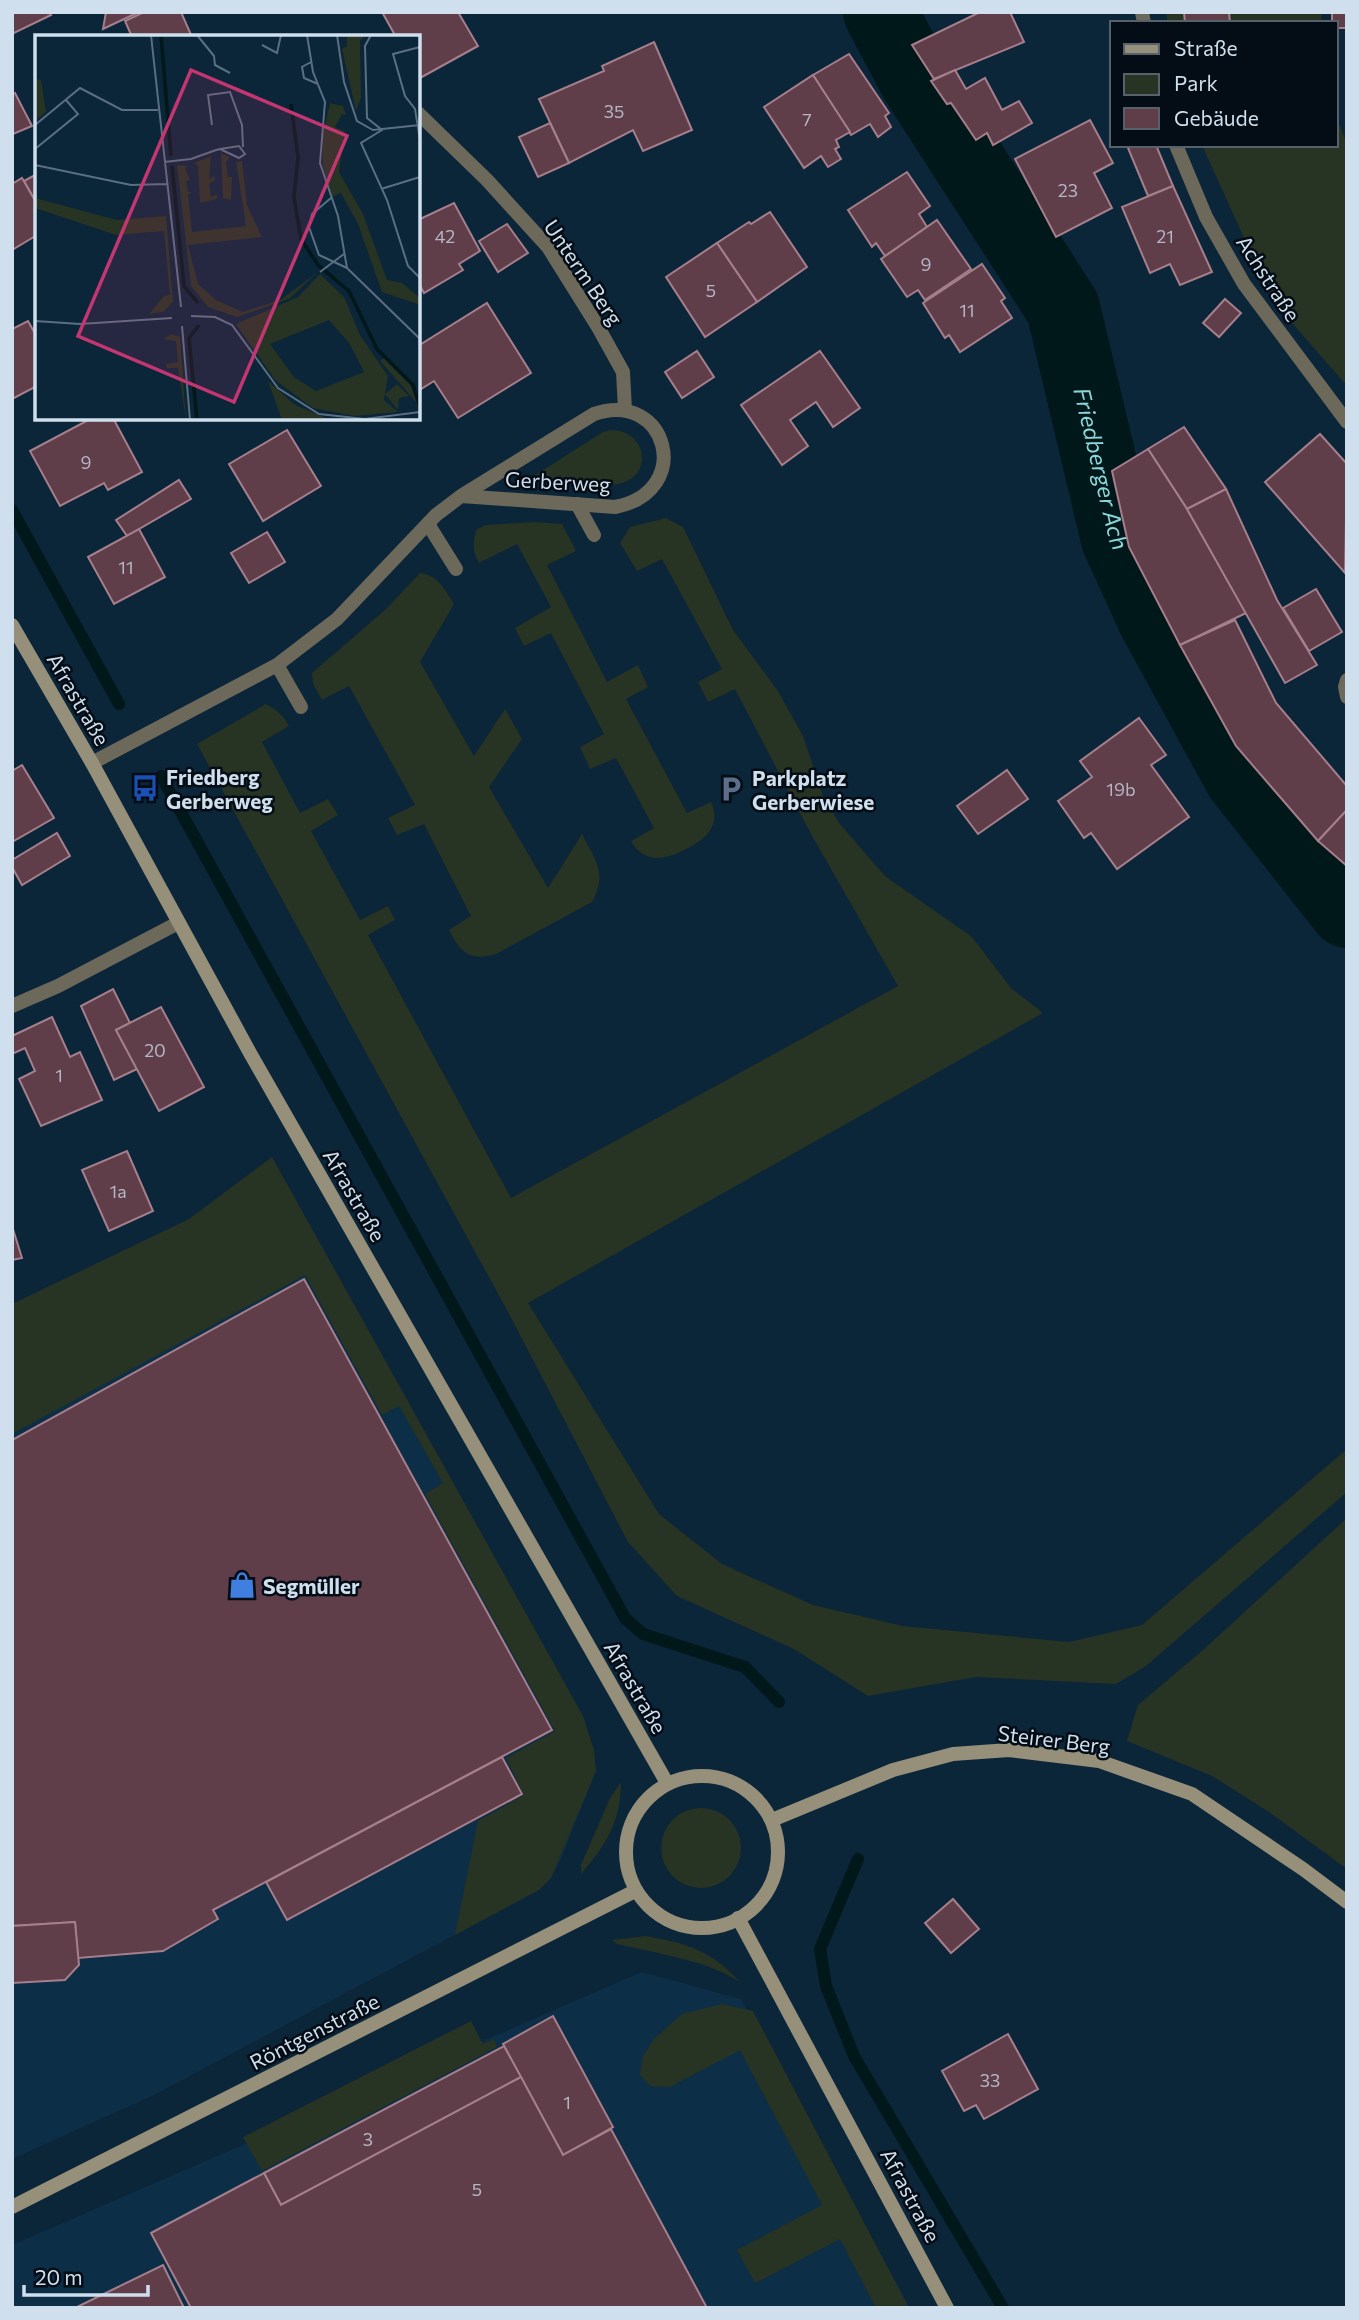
<svg xmlns="http://www.w3.org/2000/svg" width="1359" height="2320" font-family="Commissioner,sans-serif">
<rect width="100%" height="100%" fill="#0b2539"/>
<g fill="#0d2e47">
<path d="M272,1157L583,1716L594,1750L596,1771L561,1859L551,1878L539,1890L154,2095L12,2159V1304L189,1219Z"/>
<path d="M642,1972L741,1999L910,2308H12V2245Z"/>
</g>
<g fill="#273323">
<path d="M1166,12H1322L1321,23H1168Z"/>
<path d="M1336,116L1347,144V386L1272,300L1202,145H1336Z"/>
<path d="M611,430C646,430 654,474 622,483C605,488 550,480 529,479L603,432Z"/>
<path d="M666,518L683,527L733,630L778,691L803,736L823,796L839,823L885,876L972,937L1011,988L1043,1013L528,1303L659,1514L722,1564L813,1605L903,1626L1069,1642L1142,1625L1347,1449V1492L1146,1666L1116,1684L976,1677L868,1696L794,1649L677,1596L628,1542L508,1312L197,744L266,704C277,710 283,715 289,726L262,742L300,813L328,799L338,815L311,831L360,920L388,906L395,920L368,935L511,1198L898,986L811,834L735,689L708,702L698,682L722,669L662,559L637,571L620,543L630,527Z"/>
<path d="M535,522L562,524L576,551L547,565L607,682L638,665L648,687L626,699L687,813L711,802C714,809 716,816 713,824C709,836 700,841 690,847C669,859 645,866 631,841L654,828L616,758L590,769L580,747L604,734L551,633L524,646L515,628L551,607L517,544L479,563C472,552 473,543 476,530L485,525Z"/>
<path d="M420,573C438,575 445,590 454,604L420,662L474,756L505,709L522,739L489,787L548,888L582,834C595,860 608,873 592,902L496,954C470,962 460,952 449,930L471,916L424,824L397,835L388,818L415,805L349,686L322,700L313,684L312,673L386,609Z"/>
<path d="M272,1157L583,1716L594,1750L596,1771L551,1878L539,1890L455,1935L478,1821L524,1795L506,1758L555,1731L425,1494L443,1483L399,1406L382,1415L305,1275L12,1434V1304L189,1219Z"/>
<path d="M1347,1518V1869L1269,1812L1212,1776L1127,1741L1138,1705L1203,1650Z"/>
<path d="M621,1782C621,1821 606,1845 581,1874V1865L610,1798Z"/>
<circle cx="701" cy="1848" r="40"/>
<path d="M646,1936C690,1944 710,1950 741,1983C712,1961 653,1953 617,1944L612,1940Z"/>
<path d="M722,2004L753,2011L909,2308H876L840,2239L755,2283L737,2250L822,2205L740,2050L670,2087L650,2086L640,2075L643,2056L654,2039L682,2014Z"/>
<path d="M471,2021L483,2044L494,2039L497,2047L262,2171L243,2137Z"/>
</g>
<g fill="none" stroke-linecap="round" stroke-linejoin="round">
<g stroke="#00181a" stroke-width="12">
<path d="M12,510L119,704"/>
<path d="M161,776L625,1618L643,1634L745,1667L779,1702"/>
<path d="M858,1859L820,1949L826,1986L854,2056L1003,2308"/>
</g>
<path stroke="#00181a" stroke-width="74" id="s1" d="M880,12L916,80L1063,308L1118,539L1154,618L1241,777L1347,911"/>
</g>
<g fill="#5f3d49" stroke="#a57f8b" stroke-width="2">
<path d="M12,12H49L51,15L12,34Z"/>
<path d="M106,12H139L103,29Z"/>
<path d="M144,12H181L192,37H132L125,21Z"/>
<path d="M382,12H458L478,46L420,78L418,37H396Z"/>
<path d="M980,12H1010L1024,42L934,79L912,45Z"/>
<path d="M1184,12H1229L1230,23H1185Z"/>
<path d="M1332,12H1347V28H1336V23H1332Z"/>
<path d="M654,42L692,130L643,151L633,130L569,163L539,99L604,71L602,66Z"/>
<path d="M849,54L889,113L885,116L891,127L878,137L870,124L851,135L813,75Z"/>
<path d="M955,70L966,89L985,78L1002,110L1019,101L1032,123L993,145L987,133L976,140L951,103L947,104L931,81Z"/>
<path d="M813,75L850,132L836,140L839,147L835,149L841,159L828,167L821,156L804,168L764,107Z"/>
<path d="M15,93L32,126L13,134L12,94Z"/>
<path d="M1090,120L1113,163L1094,173L1112,208L1056,237L1015,159Z"/>
<path d="M550,123L569,163L538,177L519,137Z"/>
<path d="M1135,145H1156L1173,186L1148,196L1128,148Z"/>
<path d="M907,172L930,206L919,214L927,227L885,256L876,243L872,247L848,210Z"/>
<path d="M37,174V204L24,181Z"/>
<path d="M22,178L37,204V235L12,250V184Z"/>
<path d="M1173,186L1212,272L1180,285L1170,264L1150,273L1122,207Z"/>
<path d="M454,203L480,251L459,264L463,270L424,293L418,282V220Z"/>
<path d="M770,212L807,267L757,302L717,243L749,222L751,224Z"/>
<path d="M937,220L971,269L925,300L918,290L907,297L881,259Z"/>
<path d="M507,224L528,253L498,272L479,241Z"/>
<path d="M717,243L757,302L705,337L666,277Z"/>
<path d="M982,264L1005,298L1001,301L1012,318L960,352L949,335L945,338L923,303Z"/>
<path d="M1225,299L1241,313L1219,337L1203,323Z"/>
<path d="M487,303L531,373L458,418L434,381L418,391V346Z"/>
<path d="M28,321L37,337V386L12,399V329Z"/>
<path d="M697,351L714,377L682,398L665,372Z"/>
<path d="M820,351L860,408L833,427L816,402L790,420L808,446L782,465L741,405Z"/>
<path d="M92,418H113L142,472L108,490L104,483L60,506L30,451Z"/>
<path d="M1184,427L1226,489L1187,509L1148,449Z"/>
<path d="M287,430L321,486L263,521L229,464Z"/>
<path d="M1320,434L1347,464L1345,573L1265,482Z"/>
<path d="M1148,449L1187,509L1246,613L1180,645L1129,547L1112,471Z"/>
<path d="M179,480L191,499L127,536L116,520Z"/>
<path d="M1226,489L1277,600L1317,665L1285,683L1187,509Z"/>
<path d="M139,529L165,577L114,604L88,557Z"/>
<path d="M267,532L285,562L249,583L231,553Z"/>
<path d="M1316,589L1342,632L1309,651L1283,608Z"/>
<path d="M1235,620L1276,703L1347,786V810L1318,841L1236,746L1180,645Z"/>
<path d="M1139,718L1166,755L1151,765L1189,817L1117,869L1091,833L1084,838L1058,801L1092,777L1080,761Z"/>
<path d="M22,765L54,818L12,842V771Z"/>
<path d="M1007,770L1028,799L978,834L957,806Z"/>
<path d="M1345,812L1347,814V866L1318,841Z"/>
<path d="M57,833L70,856L22,885L12,867V860Z"/>
<path d="M113,989L130,1023L116,1030L137,1069L114,1080L81,1006Z"/>
<path d="M161,1007L204,1087L159,1111L116,1030Z"/>
<path d="M52,1017L70,1057L80,1052L102,1100L41,1126L19,1079L35,1071L25,1048L12,1054V1036Z"/>
<path d="M127,1151L153,1211L109,1231L82,1170Z"/>
<path d="M12,1226L22,1258L12,1260Z"/>
<path d="M304,1279L552,1730L213,1910L218,1919L163,1951L78,1958L75,1922L12,1926V1440Z"/>
<path d="M502,1757L522,1794L287,1920L266,1882Z"/>
<path d="M953,1899L979,1929L951,1953L925,1923Z"/>
<path d="M75,1922L79,1965L65,1980L12,1983V1926Z"/>
<path d="M553,2016L613,2127L563,2155L503,2044Z"/>
<path d="M1008,2034L1038,2089L984,2119L976,2105L964,2111L942,2071Z"/>
<path d="M504,2046L521,2077L281,2205L264,2173Z"/>
<path d="M521,2077L563,2155L611,2129L707,2308H191L151,2233L264,2173L281,2205Z"/>
<path d="M163,2265L184,2308H75Z"/>
</g>
<g fill="none" stroke-linecap="round" stroke-linejoin="round">
<g stroke="#6c685a" stroke-width="14">
<path d="M577,504L594,535"/>
<path d="M428,524L456,569"/>
<path d="M277,665L301,707"/>
</g>
<g stroke="#6c685a" stroke-width="14">
<path d="M1142,12L1144,23"/>
<path d="M418,113L487,180L548,247L598,327L623,372L625,410"/>
<path d="M1176,145L1206,217L1244,284L1347,422"/>
<path d="M1347,680L1345,687L1347,697"/>
<path d="M92,763L277,665L337,619L436,515L461,496L594,414C668,389 695,492 615,507L461,496"/>
<path d="M12,1006L58,986L178,923"/>
</g>
<g stroke="#968f79" stroke-width="14">
<path d="M12,625L92,763L250,1053L667,1783"/>
<circle cx="702" cy="1852" r="76"/>
<path d="M772,1820L893,1770L953,1754L1009,1750L1099,1761L1192,1794L1303,1869L1347,1902"/>
<path d="M738,1918L947,2308"/>
<path d="M12,2207L635,1891"/>
</g>
</g>
<defs>
<symbol id="bus-bare" viewBox="-9 -9 18 18"><path d="M-5-6H5V4H4V6H2V4H-2V6H-4V4H-5ZM-3.5-4V0h7V-4ZM-3.5 1.2v1.5H-2V1.2ZM2 1.2v1.5H3.5V1.2Z" fill="#1a4fb4" stroke="#040d16" stroke-width="2.5" paint-order="stroke"/></symbol>
<symbol id="parking-bare" viewBox="-9 -9 18 18"><path d="M-3.5-5.5H1a3.5 3.5 0 0 1 0 7H-1V5.5H-3.5ZM-1-3.4V-.6H.8a1.4 1.4 0 0 0 0-2.8Z" fill="#5c6f8a" stroke="#040d16" stroke-width="2.5" paint-order="stroke"/></symbol>
<symbol id="shop-bare" viewBox="-9 -9 18 18"><path d="M-5-2.5h2.3a2.7 3.5 0 0 1 5.4 0H5L5.5 6h-11ZM-1.5-2.5h3a1.5 2.3 0 0 0-3 0Z" fill="#3f7fe0" stroke="#040d16" stroke-width="2.5" paint-order="stroke"/></symbol>
</defs>
<g fill-rule="evenodd">
<use href="#bus-bare" x="126" y="769" width="38" height="38"/>
<use href="#parking-bare" x="712" y="770" width="38" height="38"/>
<use href="#shop-bare" x="223" y="1566" width="38" height="38"/>
</g>
<g text-anchor="middle" dominant-baseline="central" stroke-width="5" stroke-linejoin="round" paint-order="stroke">
<g font-size="18" fill="#b4b6c4">
<text x="614" y="111">35</text>
<text x="807" y="119">7</text>
<text x="1068" y="190">23</text>
<text x="445" y="236">42</text>
<text x="1165" y="236">21</text>
<text x="926" y="264">9</text>
<text x="711" y="290">5</text>
<text x="967" y="310">11</text>
<text x="86" y="462">9</text>
<text x="126" y="567">11</text>
<text x="1121" y="789">19b</text>
<text x="155" y="1050">20</text>
<text x="59" y="1075">1</text>
<text x="118" y="1191">1a</text>
<text x="990" y="2080">33</text>
<text x="567" y="2102">1</text>
<text x="368" y="2139">3</text>
<text x="477" y="2189">5</text>
</g>
<g font-size="21" fill="#d0dfed" stroke="#040d16">
<text transform="translate(584 272) rotate(56)">Unterm Berg</text>
<text transform="translate(1269 278) rotate(57)">Achstraße</text>
<text transform="translate(558 481) rotate(3)">Gerberweg</text>
<text transform="translate(79 699) rotate(60)">Afrastraße</text>
<text transform="translate(355 1195) rotate(60)">Afrastraße</text>
<text transform="translate(636 1687) rotate(60)">Afrastraße</text>
<text transform="translate(1054 1739) rotate(7)">Steirer Berg</text>
<text transform="translate(314 2031) rotate(-27)">Röntgenstraße</text>
<text transform="translate(911 2195) rotate(62)">Afrastraße</text>
</g>
<g font-size="21" font-weight="bold" fill="#d0dfed" stroke="#040d16" text-anchor="start">
<text x="166" y="776">Friedberg<tspan x="166" dy="24">Gerberweg</tspan></text>
<text x="752" y="777">Parkplatz<tspan x="752" dy="24">Gerberwiese</tspan></text>
<text x="263" y="1585">Segmüller</text>
</g>
<g font-size="23" font-style="italic" fill="#8cd6db" stroke="#040d16">
<text stroke="none"><textPath href="#s1" startOffset="513">Friedberger Ach</textPath></text>
</g>
</g>
<g transform="translate(35 35)">
<rect width="385" height="385" fill="#0b2539"/>
<path d="M312,0H331L325,6L326,63L321,76L307,14L312,11ZM0,44L6,45L11,77L0,86ZM295,68L308,71L311,80L307,79L300,92L310,96L304,137L328,179L352,245L367,248L385,263V270L347,257L323,189L306,158L297,162L288,131L287,104ZM186,118L195,122L191,127L193,142H197L196,165L188,163ZM176,121L174,144L180,141V145L174,149L176,162L182,159V164L165,168L163,131L159,128ZM207,126L212,170L227,202L153,210L163,249L181,265L208,277L245,265L283,237L254,264L202,282L173,272L156,251L142,130L154,131L150,133L155,145L151,146L153,157H157L153,160L157,197L211,191L201,127ZM0,163L82,185L131,181L138,267L128,277L114,279L129,261L135,260L129,196L81,200L0,173ZM285,239L309,262L325,300L353,341L349,365L363,377L319,381L278,373L240,345L201,289L263,262ZM294,285L314,308L329,337L281,356L259,342L235,309ZM136,299L145,302L151,385L143,333H132L131,329L143,327L141,306L128,304ZM349,323L375,349L382,368L345,326ZM233,346L260,370L296,385H247ZM362,349L374,361L364,363L363,375L350,359Z" fill="#273323" fill-rule="evenodd"/>
<path fill="none" stroke="#00181a" stroke-width="3.5" d="M126,0L136,121M256,69L263,122L259,162L266,204L283,230L314,256L342,314L378,350L385,372M137,131L149,251L163,268M162,385L154,303L164,290"/>
<path fill="none" stroke="#5a6f81" stroke-width="2" d="M116,0L146,272M162,0L179,21L180,30L195,38M272,0L278,37L290,67L285,128L303,181L312,233L385,304M302,0L309,47L322,86L338,95L385,90M336,0L330,11L332,83L347,95L326,108L352,165L373,231L385,243M227,10L242,18L246,0M385,12L358,19L370,61L380,74L385,105M276,27L267,32L269,43L283,49M0,90L45,53L87,75H123M177,90L173,60L195,57L207,90L208,112M0,114L43,79L31,65M129,127L156,124L181,115L185,114L204,111L210,119L204,123L185,114M0,130L96,150L132,149M346,154L385,142M296,163L277,179L274,192L284,220L312,233M285,237L309,219M156,281L180,282L197,290L243,353L284,379L330,384L385,377M0,286L45,289L137,283M147,291L155,385"/>
<path fill="#c43671" fill-opacity="0.15" stroke="#c43671" stroke-width="3.5" d="M156,35L312,101L199,367L43,301Z"/>
<rect width="385" height="385" fill="none" stroke="#d0dfed" stroke-width="3.5"/>
</g>
<rect width="1359" height="2320" fill="none" stroke="#d0dfed" stroke-width="28"/>
<rect x="1110" y="21" width="228" height="126" fill="#040d16" stroke="#56616c" stroke-width="2"/>
<rect x="1124" y="44" width="35" height="10" fill="#968f79" stroke="#56616c" stroke-width="2"/>
<text x="1174" y="56" font-size="21" fill="#d0dfed">Straße</text>
<rect x="1124" y="74" width="35" height="21" fill="#273323" stroke="#56616c" stroke-width="2"/>
<text x="1174" y="91" font-size="21" fill="#d0dfed">Park</text>
<rect x="1124" y="108" width="35" height="21" fill="#5f3d49" stroke="#56616c" stroke-width="2"/>
<text x="1174" y="126" font-size="21" fill="#d0dfed">Gebäude</text>
<path d="M24 2285v10h124v-10" fill="none" stroke="#d0dfed" stroke-width="3.5"/>
<text x="35" y="2285" font-size="21" fill="#d0dfed" stroke="#040d16" stroke-width="5" paint-order="stroke">20 m</text>
</svg>
